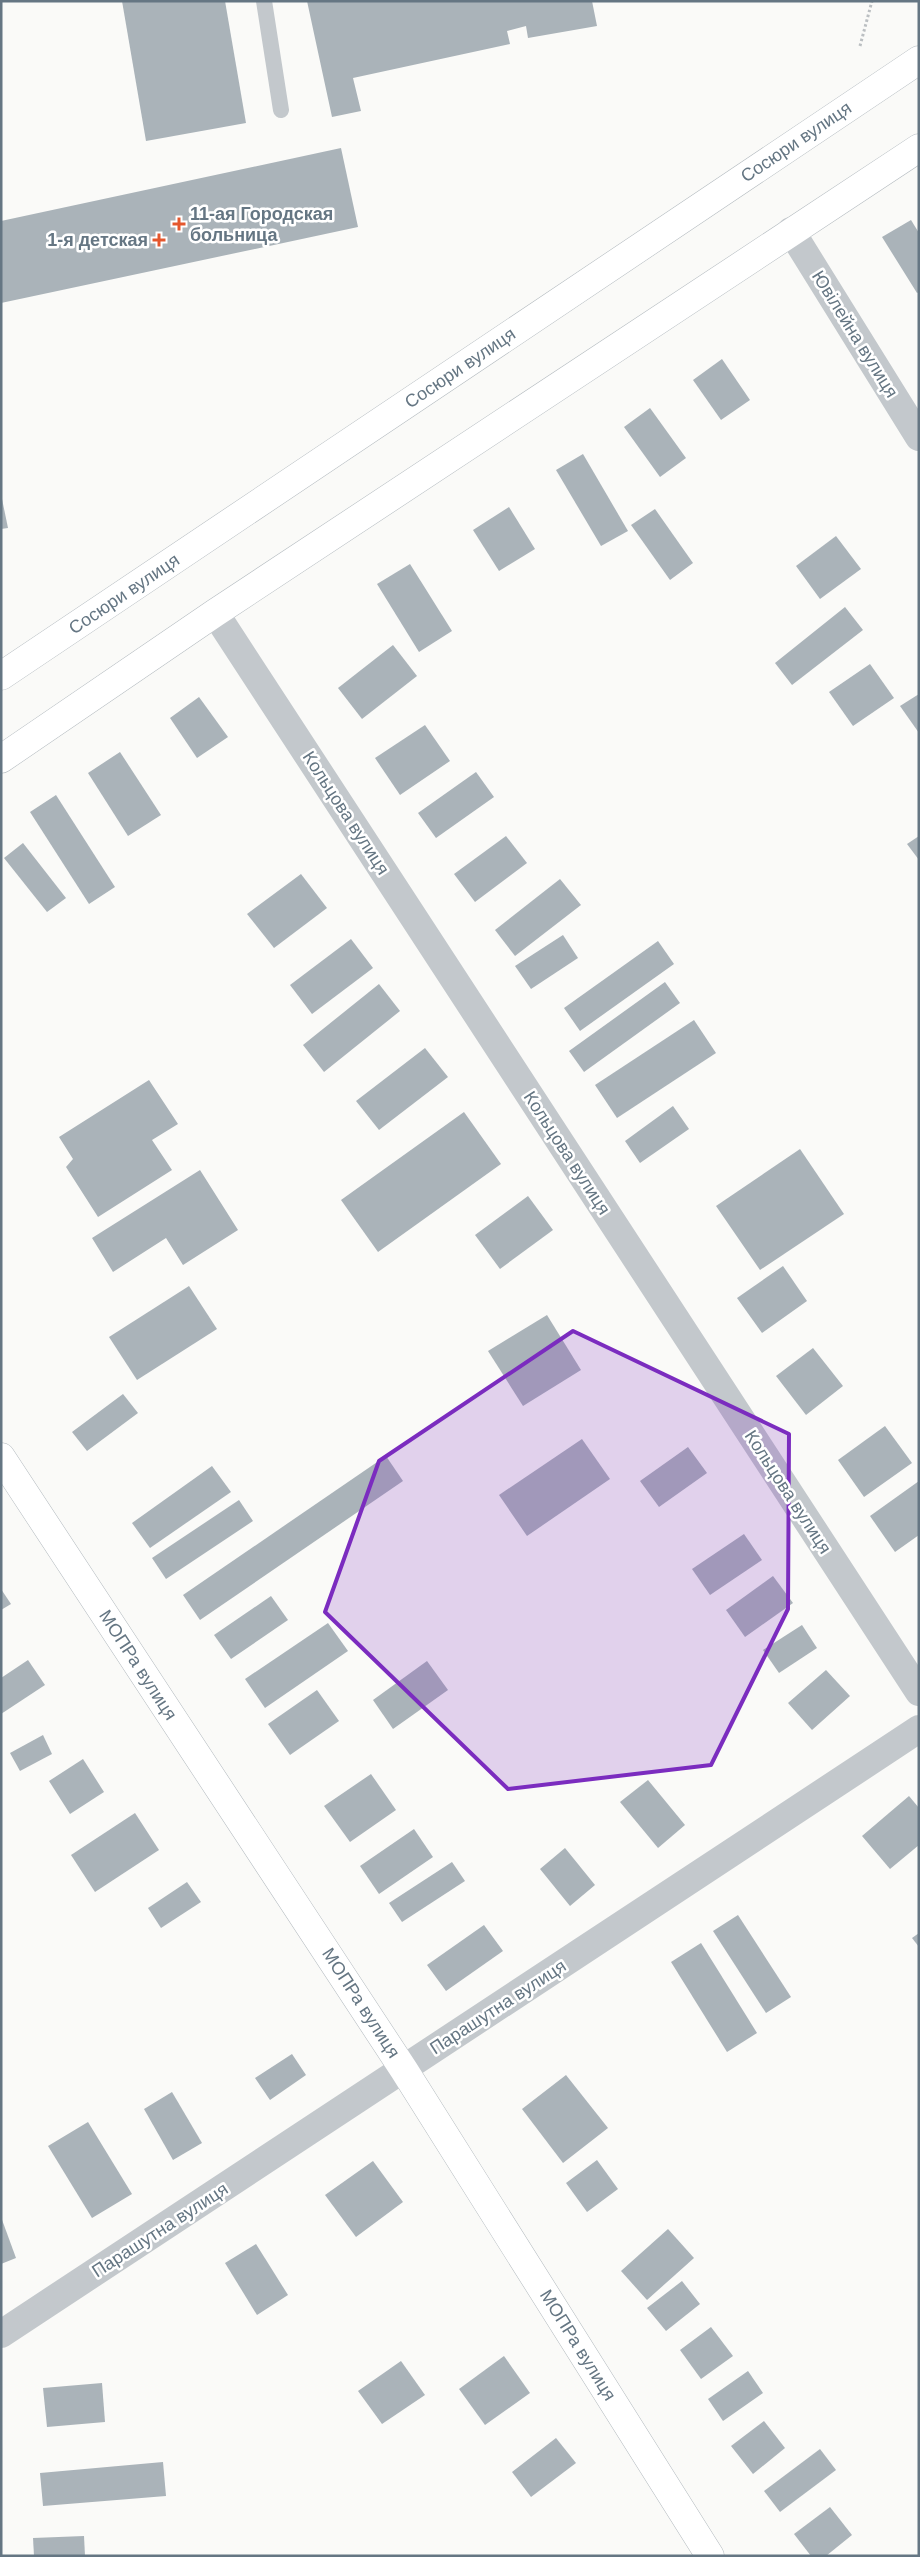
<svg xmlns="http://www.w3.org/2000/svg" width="920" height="2557" font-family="Helvetica,sans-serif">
<rect width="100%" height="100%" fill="#fafaf8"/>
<g fill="#aab3b9">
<path d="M122,1H225L246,123L146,141Z"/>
<path d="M307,1H592L597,26L528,38L526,26L507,31L510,44L353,78L361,111L332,117Z"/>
<path d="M341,148L358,227L1,303V221Z"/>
<path d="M911,220L919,233V292L917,293L882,237Z"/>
<path d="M722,359L750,400L721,420L693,380Z"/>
<path d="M650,408L686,458L660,477L624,427Z"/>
<path d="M583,454L628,531L601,546L556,470Z"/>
<path d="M2,499L8,528L1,529V500Z"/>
<path d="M509,507L535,549L499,571L473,530Z"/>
<path d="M655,509L693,563L670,580L631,525Z"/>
<path d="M836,536L861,569L820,599L796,566Z"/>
<path d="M410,564L452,631L419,652L377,584Z"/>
<path d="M845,607L863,630L792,685L775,663Z"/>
<path d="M393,645L417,676L362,719L338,688Z"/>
<path d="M870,664L894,698L853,726L829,692Z"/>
<path d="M919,694V733L900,706Z"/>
<path d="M199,697L228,737L197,758L170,718Z"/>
<path d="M425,725L450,761L400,795L375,758Z"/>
<path d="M120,752L161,815L128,836L88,773Z"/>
<path d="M476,772L494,797L436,838L418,813Z"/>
<path d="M56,795L115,887L89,904L30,812Z"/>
<path d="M506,836L527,863L475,902L454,874Z"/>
<path d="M919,836V860L907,844Z"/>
<path d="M23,843L66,898L47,912L4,858Z"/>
<path d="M301,874L327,908L274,948L247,914Z"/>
<path d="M560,879L581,905L515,956L495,930Z"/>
<path d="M563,935L578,958L531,989L515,966Z"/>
<path d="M351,939L373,968L312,1014L290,985Z"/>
<path d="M658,941L674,964L580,1031L564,1008Z"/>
<path d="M665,982L680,1003L584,1072L569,1051Z"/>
<path d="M379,984L400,1011L324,1072L303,1045Z"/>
<path d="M694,1020L716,1053L617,1118L595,1085Z"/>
<path d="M425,1048L448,1077L379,1130L356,1101Z"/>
<path d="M149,1080L178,1124L152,1140L172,1170L98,1217L66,1167L73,1159L59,1137Z"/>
<path d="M673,1106L689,1129L640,1163L625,1141Z"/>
<path d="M464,1112L501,1164L378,1252L341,1200Z"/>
<path d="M800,1149L844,1214L760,1270L716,1206Z"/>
<path d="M200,1170L238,1230L183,1265L166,1238L113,1272L92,1238Z"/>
<path d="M528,1196L553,1230L500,1269L475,1235Z"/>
<path d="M783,1266L807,1301L762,1333L737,1298Z"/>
<path d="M189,1286L217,1329L137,1380L109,1337Z"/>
<path d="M547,1315L581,1370L523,1406L488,1351Z"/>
<path d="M813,1348L843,1386L806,1415L776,1376Z"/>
<path d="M123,1394L138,1413L87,1451L72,1432Z"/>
<path d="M885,1426L912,1463L864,1497L838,1460Z"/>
<path d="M582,1439L610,1479L527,1536L499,1495Z"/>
<path d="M688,1447L707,1473L659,1507L640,1481Z"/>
<path d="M386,1456L403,1481L200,1620L183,1595Z"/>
<path d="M212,1466L231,1492L150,1548L132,1523Z"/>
<path d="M919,1481V1535L895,1552L870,1516Z"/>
<path d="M239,1500L253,1521L166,1579L152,1558Z"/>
<path d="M744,1534L762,1560L710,1595L692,1569Z"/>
<path d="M773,1576L793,1603L745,1637L726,1610Z"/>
<path d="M1,1589L11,1604L1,1610Z"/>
<path d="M271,1596L288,1620L231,1659L214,1635Z"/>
<path d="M328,1623L348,1651L265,1708L245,1679Z"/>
<path d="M802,1625L817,1648L779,1673L763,1650Z"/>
<path d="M28,1660L45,1685L1,1714V1678Z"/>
<path d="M427,1661L448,1690L393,1729L373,1700Z"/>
<path d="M826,1670L850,1696L812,1730L788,1703Z"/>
<path d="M317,1690L339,1721L290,1755L268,1724Z"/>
<path d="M43,1735L52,1754L20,1771L10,1753Z"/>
<path d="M83,1759L104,1792L70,1814L49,1781Z"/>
<path d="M371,1774L396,1810L350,1842L324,1806Z"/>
<path d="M648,1780L685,1825L658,1848L620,1802Z"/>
<path d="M909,1796L919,1808V1845L890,1869L862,1836Z"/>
<path d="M135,1813L159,1850L95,1892L71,1855Z"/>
<path d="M414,1829L433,1857L379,1894L360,1866Z"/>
<path d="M565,1848L595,1885L570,1906L540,1869Z"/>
<path d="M452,1862L465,1881L402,1922L389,1903Z"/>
<path d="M187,1882L201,1902L161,1928L148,1908Z"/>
<path d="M738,1915L791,1997L766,2013L713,1931Z"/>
<path d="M484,1925L503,1951L446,1991L427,1965Z"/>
<path d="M919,1933V1947L912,1938Z"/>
<path d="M701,1943L757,2033L727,2052L671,1962Z"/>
<path d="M292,2054L306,2075L270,2100L255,2078Z"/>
<path d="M566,2075L608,2128L563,2163L522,2109Z"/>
<path d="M172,2092L202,2143L173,2160L144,2109Z"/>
<path d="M88,2122L132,2194L92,2218L48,2146Z"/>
<path d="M597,2160L618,2189L587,2212L566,2183Z"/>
<path d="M373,2161L403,2202L356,2237L325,2195Z"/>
<path d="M1,2217L16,2258L1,2264Z"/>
<path d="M668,2229L694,2258L647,2300L621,2271Z"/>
<path d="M256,2244L288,2295L257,2315L225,2263Z"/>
<path d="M682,2281L700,2304L666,2331L647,2308Z"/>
<path d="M711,2327L733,2356L701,2379L680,2350Z"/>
<path d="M504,2356L530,2393L485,2425L459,2389Z"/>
<path d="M401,2361L425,2395L382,2424L358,2391Z"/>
<path d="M748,2371L763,2393L723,2421L708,2399Z"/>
<path d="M102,2383L105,2422L47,2427L43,2388Z"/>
<path d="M764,2421L785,2448L753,2474L731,2446Z"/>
<path d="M556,2438L576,2463L531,2497L512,2472Z"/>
<path d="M820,2449L836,2470L780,2512L764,2491Z"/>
<path d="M163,2462L166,2496L43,2506L40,2473Z"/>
<path d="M830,2507L852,2535L826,2556H811L794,2534Z"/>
<path d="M84,2536L85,2556H34L33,2538Z"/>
</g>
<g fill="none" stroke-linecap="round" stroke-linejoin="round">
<defs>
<g id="secondary">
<path d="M1,676L919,60"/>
<path d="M1,759L215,613L919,148"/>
<path d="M1,1457L404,2070L710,2556"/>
</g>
</defs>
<use href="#secondary" stroke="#b3babf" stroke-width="29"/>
<path stroke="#bbbfc2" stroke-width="3" stroke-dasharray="2.5 2.5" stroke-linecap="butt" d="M860,46L872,1"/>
<path stroke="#c3c8cc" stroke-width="16" d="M264,1L281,110"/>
<g stroke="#c3c8cc" stroke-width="28">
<path d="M791,231L919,437"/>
<path d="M215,613L919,1692"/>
<path d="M1,2334L919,1729"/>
</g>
<use href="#secondary" stroke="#fff" stroke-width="28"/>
</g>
<path fill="#7b2cbf" fill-opacity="0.2" stroke="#7b2cbf" stroke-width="4" stroke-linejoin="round" d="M573,1331L789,1434L788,1609L711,1765L508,1789L325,1612L379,1461Z"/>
<g fill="#e4572e" stroke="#fff" stroke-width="2">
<path d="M176.5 216.5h5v5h5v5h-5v5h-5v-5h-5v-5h5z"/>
<path d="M156.5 232.5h5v5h5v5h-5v5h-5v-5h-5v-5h5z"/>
</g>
<g text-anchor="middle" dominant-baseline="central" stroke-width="5" stroke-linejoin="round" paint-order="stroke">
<g font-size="18" fill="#657683" stroke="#fff">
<text transform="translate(796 142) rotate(-34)">Сосюри вулиця</text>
<text transform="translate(855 334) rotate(58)">Ювілейна вулиця</text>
<text transform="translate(460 368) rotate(-34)">Сосюри вулиця</text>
<text transform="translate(124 594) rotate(-34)">Сосюри вулиця</text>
<text transform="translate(346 813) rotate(57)">Кольцова вулиця</text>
<text transform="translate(567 1153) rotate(57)">Кольцова вулиця</text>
<text transform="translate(788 1492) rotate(57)">Кольцова вулиця</text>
<text transform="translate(138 1665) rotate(57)">МОПРа вулиця</text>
<text transform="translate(361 2003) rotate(57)">МОПРа вулиця</text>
<text transform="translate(498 2007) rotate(-33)">Парашутна вулиця</text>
<text transform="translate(160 2230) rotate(-33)">Парашутна вулиця</text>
<text transform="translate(578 2345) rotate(58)">МОПРа вулиця</text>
</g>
<g font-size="18" font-weight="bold" fill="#657683" stroke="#fff" text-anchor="start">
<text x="190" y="214">11-ая Городская<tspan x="190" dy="21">больница</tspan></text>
<text x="148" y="240" text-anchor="end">1-я детская</text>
</g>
</g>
<rect width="920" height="2557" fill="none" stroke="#657683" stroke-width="5"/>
</svg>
